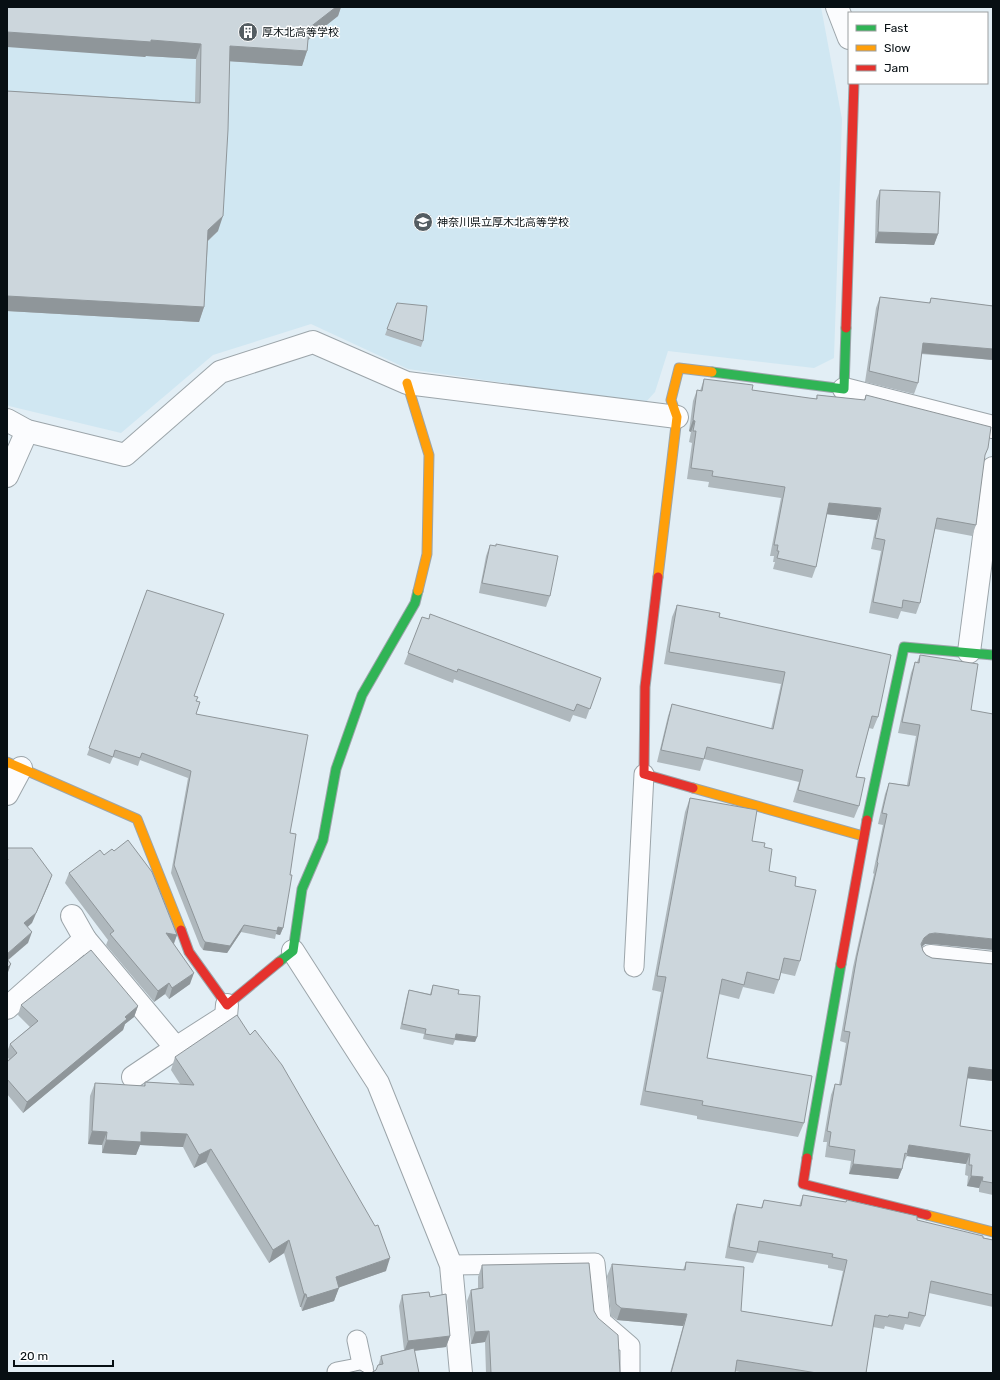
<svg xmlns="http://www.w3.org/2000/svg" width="1000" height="1380" font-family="Rubik,'Noto Sans JP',sans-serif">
<rect width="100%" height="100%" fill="#e2eef5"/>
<path fill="#d0e7f2" d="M7,7H821L842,119L834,358L814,368L668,351L655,392L645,403L408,369L311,324L213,355L121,433L9,406L7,404Z"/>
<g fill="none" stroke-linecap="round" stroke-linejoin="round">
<defs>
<g id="lane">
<path d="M634,967L644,774"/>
<path d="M451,1265L595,1263L601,1321L630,1346V1373"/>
<path d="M357,1340L364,1373"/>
<path d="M337,1372L363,1367"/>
</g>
<g id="street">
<path d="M837,7L849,38"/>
<path d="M844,389L993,427"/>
<path d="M7,420L27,431L125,455L220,372L313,342L407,383L677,417"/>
<path d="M7,476L27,431"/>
<path d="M969,652L993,468"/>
<path d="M7,794L21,768"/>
<path d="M72,916L85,939"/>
<path d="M293,951L378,1083L451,1265L461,1373"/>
<path d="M930,956L993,963"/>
<path d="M7,1008L85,939L176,1048L226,1016L227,1005"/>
<path d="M133,1077L176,1048"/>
</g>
<g id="fast">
<path d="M712,372L844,389L846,328"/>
<path d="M867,820L904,647L993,655"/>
<path d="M279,962L293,951L302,889L323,840L336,769L362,695L415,603L418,591"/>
<path d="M807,1158L841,964"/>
</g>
<g id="slow">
<path d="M407,383L429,455L427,554L418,591"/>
<path d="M658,577L677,417L671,400L679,368L712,372"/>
<path d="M7,762L137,819L181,930"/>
<path d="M693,788L863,836"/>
<path d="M927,1215L993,1232"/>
</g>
<g id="jam">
<path d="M846,328L854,83"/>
<path d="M658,577L645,687L644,774L693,788"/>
<path d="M181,930L189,952L227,1005L279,962"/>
<path d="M841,964L867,820"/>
<path d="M807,1158L803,1184L927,1215"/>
</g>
</defs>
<use href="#lane" stroke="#9ca5aa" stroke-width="21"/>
<use href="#street" stroke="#9ca5aa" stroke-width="24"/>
<use href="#fast" stroke="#9ca5aa" stroke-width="11"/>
<use href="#slow" stroke="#9ca5aa" stroke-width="11"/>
<use href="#jam" stroke="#9ca5aa" stroke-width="11"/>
<use href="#lane" stroke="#fbfcfe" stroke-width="19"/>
<use href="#street" stroke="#fbfcfe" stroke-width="22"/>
<use href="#fast" stroke="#30b455" stroke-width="9"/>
<use href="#slow" stroke="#ff9f0a" stroke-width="9"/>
<use href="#jam" stroke="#e5322d" stroke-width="9"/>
</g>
<g fill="#afb8bd">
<path d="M7,7H341L338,16L308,40L307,51L302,66L230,61L218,231L208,241L204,307L199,322L7,311V91L195,102L196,59L146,56L145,57Z"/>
<path d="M880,190L938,234L934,245L875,243L876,201Z"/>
<path d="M880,297L929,303L931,298L993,306V360L921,354L918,383L914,394L865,382L876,308Z"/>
<path d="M397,303L423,341L421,347L385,335Z"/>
<path d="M704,379L752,390L816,399L817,395L864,400L866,395L984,460L976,525L972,536L935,529L920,603L916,614L901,611L898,619L869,613L881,551L871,549L877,520L827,514L816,567L812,578L773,569L775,562H773L774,556H770L781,498L708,487L709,482L687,479L692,443L689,442L691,432L689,431L693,401L697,390L700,391Z"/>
<path d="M490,545L550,596L546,607L479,593L486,556Z"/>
<path d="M147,590L196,701V714L290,833V875L283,928L280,935L276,934L275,939L241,932L227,953L203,950L200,946L171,873L188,778L140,760L138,766L113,757L110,764L87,755Z"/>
<path d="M677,605L719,617L878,717L873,729L869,728L856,777L859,806L854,818L793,802L799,782L704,759L700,771L657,762L668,716L672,704L771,729L781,684L664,664L672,617Z"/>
<path d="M422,617L601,678L586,719L573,715L570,722L454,679L453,683L404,664Z"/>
<path d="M920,655L931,944H925L922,947L923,951L926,955L932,958L993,964V1081L967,1078L960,1126L993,1131V1195L979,1192V1188L967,1186L968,1176L965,1175L966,1164L907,1156L903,1164L902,1169L898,1179L849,1174L851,1161L825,1157L827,1142H823L831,1095L835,1084L839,1085L846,1043L840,1041L853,967L874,874L873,873L883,825L878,824L885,794L889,783L907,785L916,736L898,733L911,673L915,662H917Z"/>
<path d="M690,798L752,841L764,847L769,871L795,886L800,961L795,976L781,973L779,980L774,994L743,987L739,999L719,994L707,1058L804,1123L798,1137L697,1119V1116L640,1105L661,992L652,990L685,812Z"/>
<path d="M114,851L177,935L174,944L190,984L169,999L165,994L154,1002L106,945L108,940L65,883L69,873L104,855Z"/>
<path d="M433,985L458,994L477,1037L475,1042L455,1040L453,1045L423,1039L424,1034L400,1029L407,996L409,990L430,994Z"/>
<path d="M21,1005L138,1006L134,1017L125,1024L123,1030L23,1113L7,1094V1061L9,1059L7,1057V1052L10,1044L30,1027L18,1015Z"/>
<path d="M175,1057L386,1271L339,1287L334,1301L302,1311L301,1307H300L284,1253L269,1263L206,1162L194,1168L183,1147L140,1145L136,1155L102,1153V1145L88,1144L90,1096L95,1083L144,1086L145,1082L180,1084L171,1070Z"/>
<path d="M803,1195L846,1202L847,1200L917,1220L993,1240V1307L929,1293L925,1316L920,1327L905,1324L903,1330L885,1326L884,1329L873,1327L866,1373H745L735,1371V1373H670L683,1326L617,1320L611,1316L607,1276L612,1264L683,1270L686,1262L741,1311L831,1326L843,1271L828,1268V1265L757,1253L753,1263L725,1258L733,1215L737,1204L761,1208L764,1200L799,1206Z"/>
<path d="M482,1265L594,1311L620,1373H622H486L485,1342L471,1344L467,1301L471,1290L478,1288V1277Z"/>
<path d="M429,1292L430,1297L446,1294L450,1336L446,1347L414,1351L419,1373H347L360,1370L365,1373H371L376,1370L378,1367L381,1356L404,1350L399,1306L402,1295Z"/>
</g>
<g fill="#8f969a">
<path d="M336,7H341L338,16L304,43L309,28Z"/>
<path d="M7,32L151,40L201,44L196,59L146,56L145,57L7,47Z"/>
<path d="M230,46L307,51L302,66L225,61Z"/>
<path d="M223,216L218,231L203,245L208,230Z"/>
<path d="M878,232L938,234L934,245L875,243Z"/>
<path d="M7,296L204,307L199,322L7,311Z"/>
<path d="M923,343L993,349V360L919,353Z"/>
<path d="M693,420L695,421L691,432L689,431Z"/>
<path d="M829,503L881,508L877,520L825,514Z"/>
<path d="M52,875L48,886L32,923L20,934L24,923Z"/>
<path d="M244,925L241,932L227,953L203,950L205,942Z"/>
<path d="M278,927L283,928L280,935L276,934Z"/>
<path d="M32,932L28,943L7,961V954Z"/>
<path d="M166,933L177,935L173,945Z"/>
<path d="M935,933L993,939V950L931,944H925L920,948L924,938L929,934Z"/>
<path d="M11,964L7,975V968Z"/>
<path d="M194,973L190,984L169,999L172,988Z"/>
<path d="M169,983L165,994L154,1002L158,991Z"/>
<path d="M138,1006L134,1017L125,1024L123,1030L23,1113L27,1102L125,1017Z"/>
<path d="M456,1034L477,1037L475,1042L455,1040Z"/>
<path d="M969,1067L993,1070V1081L965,1078Z"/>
<path d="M92,1131L107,1132L102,1145L88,1144Z"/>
<path d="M141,1132L187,1134L183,1147L140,1145L136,1155L102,1153L106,1140Z"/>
<path d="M909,1145L970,1154L966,1164L907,1156Z"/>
<path d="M211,1149L206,1162L194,1168L199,1155Z"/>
<path d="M853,1164L902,1169L898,1179L849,1174Z"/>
<path d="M971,1176L983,1177L979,1188L967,1186Z"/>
<path d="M289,1240L284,1253L269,1263L273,1250Z"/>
<path d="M390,1258L386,1271L332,1290L339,1288L334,1301L302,1311L307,1298L336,1277Z"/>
<path d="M304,1294H306L301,1307H300Z"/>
<path d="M621,1308L687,1314L683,1326L617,1320Z"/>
<path d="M489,1331L485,1342L471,1344L475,1332Z"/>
<path d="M450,1336L446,1347L404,1352L408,1341Z"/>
</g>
<g fill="#ccd6dc" stroke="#8f969a">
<path d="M7,7H336L309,28L307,51L230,46L228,130L223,216L208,230L204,307L7,296V91L200,103L201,44L151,40V42L7,32Z"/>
<path d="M880,190L940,192L938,234L878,232Z"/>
<path d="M880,297L930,303L931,298L993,306V349L923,343L918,383L869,371Z"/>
<path d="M397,303L427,306L423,341L387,329Z"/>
<path d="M704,379L753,385L752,390L809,398L817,399V395L865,400L866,395L991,427L988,448L985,455L976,525L937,518L920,603L903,600L902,608L873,602L885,540L875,538L881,508L829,503L816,567L777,558L779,551H777L778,545H774L785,487L712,476L713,471L691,468L696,431H693L695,421L693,420L697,390L702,391Z"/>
<path d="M496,544L558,556L550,596L482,583L490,545L496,546Z"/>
<path d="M147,590L224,614L194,696L198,697L196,701L200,702L196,714L308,735L290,833L296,834L290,875H292L283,928L278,927L277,931L244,925L230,946L205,942L203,939L174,865L191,771L142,753L140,758L115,750L113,757L89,748Z"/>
<path d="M677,605L720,613L719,617L891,655L878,717L872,716L856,777L865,778L859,806L798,790L803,770L707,747L704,759L661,750L672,704L773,729L785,672L669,652Z"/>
<path d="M430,614L601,678L590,709L577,704L574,711L458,669L457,672L408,653L422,617L429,619Z"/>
<path d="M920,655L978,664L971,710L993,714V939L935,933L929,934L924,938L921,944L923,951L926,955L932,958L993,964V1070L969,1067L960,1126L993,1131V1183L982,1181L983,1177L971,1176L972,1165H969L970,1154L909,1145L907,1154L905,1153L902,1169L853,1164L855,1150L829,1146L831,1132L827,1131L835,1084L841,1085L850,1032L844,1031L857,956L878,863L877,862L887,814L882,813L889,783L909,786L920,725L902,722L915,662L919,663Z"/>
<path d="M690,798L757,810L752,841L765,843L764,847L772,849L769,871L796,877L795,886L816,890L800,961L784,958L779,980L747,972L744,985L722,979L707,1058L812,1076L804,1123L702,1105L703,1101L645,1091L666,977L657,976Z"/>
<path d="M128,840L152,872L177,935L166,933L194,973L172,988L169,983L158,991L110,934L114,931L69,873L100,850L104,855L112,849L114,851Z"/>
<path d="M7,848H32L52,875L36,913L24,923L32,932L7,954V861L8,860L7,857Z"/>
<path d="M91,950L138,1006L125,1017L127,1019L27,1102L7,1079V1062L17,1053L10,1044L38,1021L21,1005Z"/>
<path d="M7,959L11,964L7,968Z"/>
<path d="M433,985L459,990L458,994L480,996L477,1037L456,1034L455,1039L425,1034L426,1029L402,1024L409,990L431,995Z"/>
<path d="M237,1015L250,1035L255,1030L282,1065L375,1226L378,1225L390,1258L336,1277L339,1288L307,1298L306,1294H304L289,1240L273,1250L211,1149L199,1155L187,1134L141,1132V1142L106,1140L107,1132L92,1131L95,1083L145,1086V1082L194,1085L175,1057Z"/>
<path d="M803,1195L846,1202L847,1200L917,1216V1220L983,1236V1238L993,1240V1295L931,1281L925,1316L909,1312L908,1318L889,1315L888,1317L875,1315L866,1373H817L737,1360L735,1373H671L687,1314L621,1308L616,1304L612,1264L685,1270L686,1262L744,1267L741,1311L832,1326L847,1260L832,1257L833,1254L759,1241L757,1252L729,1247L737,1204L762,1208L764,1200L801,1206Z"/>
<path d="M589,1263L594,1311L598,1318L618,1335L620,1373H622H491L489,1331L475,1332L471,1290L483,1288L482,1265Z"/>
<path d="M429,1292L430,1297L446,1294L450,1336L408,1341L402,1295Z"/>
<path d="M414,1348L419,1373H347L360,1370L365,1373H371L376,1370L378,1365L383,1364L381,1356Z"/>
</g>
<defs>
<symbol id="building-disc" viewBox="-11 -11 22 22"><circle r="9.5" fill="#545d62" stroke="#fff"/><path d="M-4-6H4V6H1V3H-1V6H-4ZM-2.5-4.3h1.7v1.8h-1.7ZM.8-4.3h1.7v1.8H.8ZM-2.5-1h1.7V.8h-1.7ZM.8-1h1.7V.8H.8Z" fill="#fff"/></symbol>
<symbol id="school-disc" viewBox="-11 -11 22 22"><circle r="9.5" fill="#545d62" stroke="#fff"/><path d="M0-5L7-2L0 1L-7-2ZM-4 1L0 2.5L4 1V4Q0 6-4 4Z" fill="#fff"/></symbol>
</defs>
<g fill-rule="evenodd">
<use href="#building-disc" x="237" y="21" width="22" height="22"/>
<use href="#school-disc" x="412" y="211" width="22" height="22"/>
</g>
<g text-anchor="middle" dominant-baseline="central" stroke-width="3" stroke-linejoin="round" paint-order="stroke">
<g font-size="11" fill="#070f13" stroke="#fff" text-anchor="start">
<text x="262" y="32">厚木北高等学校</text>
<text x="437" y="222">神奈川県立厚木北高等学校</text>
</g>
</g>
<rect width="1000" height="1380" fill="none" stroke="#070f13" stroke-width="16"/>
<rect x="848" y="12" width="140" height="72" fill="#ffffff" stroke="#9c9fa1"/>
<rect x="856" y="25" width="20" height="6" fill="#30b455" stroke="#9c9fa1"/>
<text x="884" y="32" font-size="12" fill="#070f13">Fast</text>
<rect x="856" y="45" width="20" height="6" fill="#ff9f0a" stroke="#9c9fa1"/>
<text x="884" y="52" font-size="12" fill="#070f13">Slow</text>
<rect x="856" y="65" width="20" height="6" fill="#e5322d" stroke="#9c9fa1"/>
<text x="884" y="72" font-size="12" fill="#070f13">Jam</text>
<path d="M14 1360v6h99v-6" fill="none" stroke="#070f13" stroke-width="2"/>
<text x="20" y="1360" font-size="12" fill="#070f13" stroke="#ffffff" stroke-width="3" paint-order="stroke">20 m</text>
</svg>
